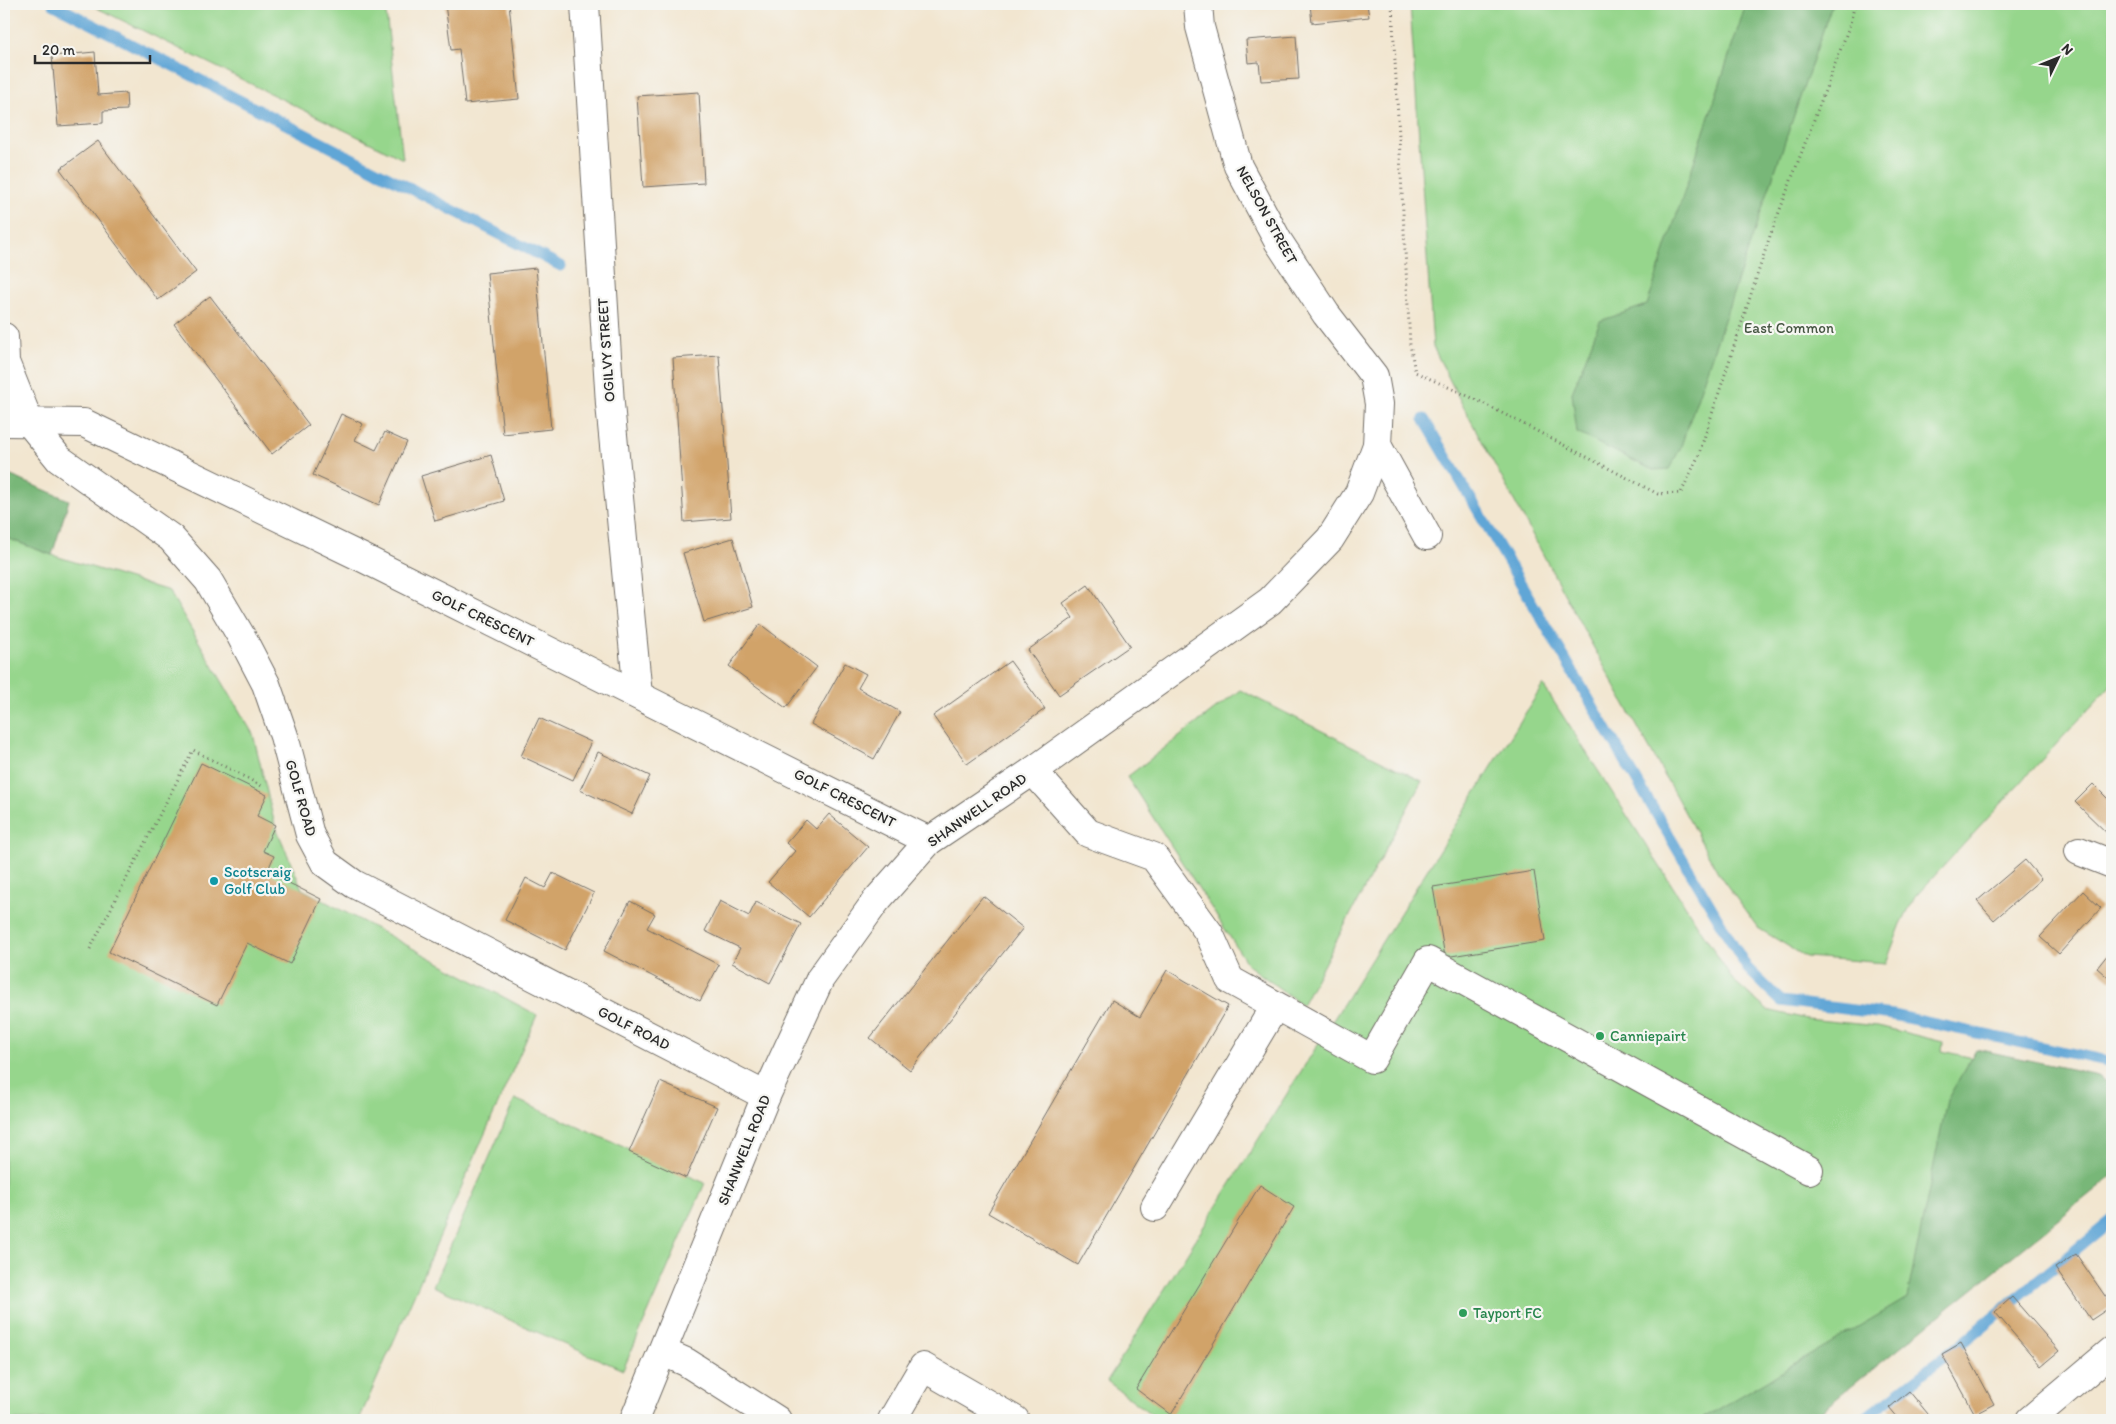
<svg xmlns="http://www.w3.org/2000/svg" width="2116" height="1424" font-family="Itim,sans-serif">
<rect width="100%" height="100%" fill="#f6f6f2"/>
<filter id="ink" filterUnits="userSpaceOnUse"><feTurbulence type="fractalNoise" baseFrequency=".02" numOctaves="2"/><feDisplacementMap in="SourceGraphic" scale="10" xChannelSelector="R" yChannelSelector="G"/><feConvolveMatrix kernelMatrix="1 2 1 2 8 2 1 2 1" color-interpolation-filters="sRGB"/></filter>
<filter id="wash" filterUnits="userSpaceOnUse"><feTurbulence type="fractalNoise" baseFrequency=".0096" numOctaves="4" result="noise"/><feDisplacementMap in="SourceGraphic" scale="20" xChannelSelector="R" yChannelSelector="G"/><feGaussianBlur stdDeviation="1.12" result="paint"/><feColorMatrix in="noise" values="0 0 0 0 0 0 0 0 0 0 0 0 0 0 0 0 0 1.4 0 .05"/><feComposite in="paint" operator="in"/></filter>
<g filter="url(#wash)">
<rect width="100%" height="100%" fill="#f2e6d0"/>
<g fill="#96d68c" stroke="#60805c">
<path d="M89,4H385L403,159Z"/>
<path d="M1410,4H2112V684L1915,897L1901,924L1886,963L1806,957L1758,928L1720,876L1574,612L1463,406L1433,347Z"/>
<path d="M4,537L52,555L169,591L253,734L275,825L302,889L537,1015L359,1420H4Z"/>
<path d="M1543,685L1733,980L1767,1010L1807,1019L1878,1026L1943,1042L1942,1051L2004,1065L1960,1261L1731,1420H1159L1107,1381Z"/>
<path d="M1240,690L1422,781L1302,1005L1248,965L1127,777Z"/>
<path d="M515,1099L705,1183L623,1370L433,1286Z"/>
</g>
<g fill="#78b778" stroke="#527152">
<path d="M1746,4H1832L1680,449L1669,469L1653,470L1577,433L1572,393L1600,321L1647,305Z"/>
<path d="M4,473L69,500L52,555L4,537Z"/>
<path d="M1976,1049L2094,1074L2112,1086V1176L1810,1420H1700L1907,1298L1947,1100Z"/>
</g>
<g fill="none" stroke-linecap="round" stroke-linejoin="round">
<g stroke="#60a6d6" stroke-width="11">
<path d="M53,4L561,266"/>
<path d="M1424,419L1747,968L1781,1001L1893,1015L2112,1062"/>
<path d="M1862,1420L1957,1347L2112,1220"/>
</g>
</g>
<g id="blocks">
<g fill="#d1a369">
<path d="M445,4H509L519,99L465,104L459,49L451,50Z"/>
<path d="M1310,4H1367L1369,17L1312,23Z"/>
<path d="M1296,36L1299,79L1261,81L1259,62L1248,63L1246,40Z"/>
<path d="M95,52L98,95L126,93L127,110L103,111V123L58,126L52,56Z"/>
<path d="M699,92L704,183L643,187L637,96Z"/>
<path d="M98,141L196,272L158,300L60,169Z"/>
<path d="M536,268L551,429L503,434L487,273Z"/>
<path d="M210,296L309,425L272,454L174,324Z"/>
<path d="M719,355L731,518L684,522L673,358Z"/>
<path d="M341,414L363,424L355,440L376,450L385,432L407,442L379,505L313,475Z"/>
<path d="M491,455L504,501L435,521L421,476Z"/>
<path d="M733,538L753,607L704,622L683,553Z"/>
<path d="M1088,585L1130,646L1059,695L1028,650L1073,618L1063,603Z"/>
<path d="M760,624L817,667L786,708L729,666Z"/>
<path d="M1010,661L1045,709L967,764L933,716Z"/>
<path d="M845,663L866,674L858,688L900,712L874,759L811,724Z"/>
<path d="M539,718L591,742L573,780L521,756Z"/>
<path d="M598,752L650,776L632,814L580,790Z"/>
<path d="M201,763L267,795L257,816L275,825L263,851L274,856L267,872L321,899L290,964L247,943L217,1005L109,952Z"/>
<path d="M2093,784L2112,803V838L2075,802Z"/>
<path d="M829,814L868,847L809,917L768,882L795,851L786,843L806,820L816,829Z"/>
<path d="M2025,860L2041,879L1994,920L1977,901Z"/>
<path d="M1534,871L1545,941L1445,957L1433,887Z"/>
<path d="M553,873L594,893L565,950L505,920L526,878L545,888Z"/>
<path d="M2083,891L2101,908L2059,954L2040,937Z"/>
<path d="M983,896L1023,928L910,1070L870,1038Z"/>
<path d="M630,901L655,914L647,928L719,965L700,1001L604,951Z"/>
<path d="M720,901L749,916L756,902L801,924L770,983L732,963L740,948L705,931Z"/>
<path d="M2112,949V981L2097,968Z"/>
<path d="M1167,970L1228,1006L1078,1265L988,1213L1112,1000L1140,1017Z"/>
<path d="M660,1082L717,1107L686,1178L629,1152Z"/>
<path d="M1260,1185L1294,1207L1171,1415L1136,1389Z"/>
<path d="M2076,1254L2112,1306L2091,1320L2055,1268Z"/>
<path d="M2012,1297L2059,1351L2041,1366L1995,1312Z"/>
<path d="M1961,1343L1994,1404L1975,1414L1942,1354Z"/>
<path d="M1909,1391L1933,1420H1899L1889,1408Z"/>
</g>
</g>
</g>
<g filter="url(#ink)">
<use href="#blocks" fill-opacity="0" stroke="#716c65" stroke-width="1"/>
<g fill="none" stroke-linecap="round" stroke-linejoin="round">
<defs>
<g id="minor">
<path d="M585,4L610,404L638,695"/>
<path d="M4,337L5,362L29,422L59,459L171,538L208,580L241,636L266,684L284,736L310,835L325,863L354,884L766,1096"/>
<path d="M4,422L84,423L365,559L929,841"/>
<path d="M1377,445L1427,536"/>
<path d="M1033,771L1088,833L1154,857L1209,933L1230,980L1372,1059L1428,961L1809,1170"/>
<path d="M2079,851L2112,864"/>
<path d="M1155,1207L1275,1006"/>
<path d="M663,1352L686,1362L777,1420"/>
<path d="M634,1420L766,1096L820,979L876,901L929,841L1033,771L1270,601L1330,539L1359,493L1377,445L1379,404L1374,376L1326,314L1278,241L1238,166L1200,27L1198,4"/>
<path d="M892,1420L923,1367L1015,1420"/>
<path d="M2030,1420L2112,1351"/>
</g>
</defs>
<use href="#minor" stroke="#716c65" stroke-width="30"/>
<g stroke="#716c65" stroke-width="3" stroke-dasharray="1 4" stroke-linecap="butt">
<path d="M1392,4L1410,344L1415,372L1479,401L1658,494L1681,493L1698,457L1770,236L1849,27L1855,4"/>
<path d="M90,949L193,750L262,786"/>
</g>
<use href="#minor" stroke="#fff" stroke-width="28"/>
</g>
</g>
<circle fill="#0f9aa8" stroke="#f6f6f2" stroke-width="2" cx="214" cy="881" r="5"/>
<g fill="#2e9e5b" stroke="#f6f6f2" stroke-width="2">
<circle cx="1600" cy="1036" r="5"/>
<circle cx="1463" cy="1313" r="5"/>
</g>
<g text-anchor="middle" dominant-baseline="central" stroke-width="4.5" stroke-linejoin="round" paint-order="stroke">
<g font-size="15" fill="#2b2b2b" stroke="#f6f6f2">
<text transform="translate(1267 215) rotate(61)">NELSON STREET</text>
<text transform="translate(606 350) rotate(-94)">OGILVY STREET</text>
<text transform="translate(483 618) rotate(26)">GOLF CRESCENT</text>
<text transform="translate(301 798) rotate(74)">GOLF ROAD</text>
<text transform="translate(845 798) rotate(27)">GOLF CRESCENT</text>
<text transform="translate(977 810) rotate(-35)">SHANWELL ROAD</text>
<text transform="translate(634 1028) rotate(27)">GOLF ROAD</text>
<text transform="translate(744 1150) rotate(-68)">SHANWELL ROAD</text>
</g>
<g font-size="15" fill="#465643" stroke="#f6f6f2">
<text x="1789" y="328">East Common</text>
</g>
<g font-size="15" fill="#0d838f" stroke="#f6f6f2" text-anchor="start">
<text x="224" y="872">Scotscraig<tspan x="224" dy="17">Golf Club</tspan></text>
</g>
<g font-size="15" fill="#27864d" stroke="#f6f6f2" text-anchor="start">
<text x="1610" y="1036">Canniepairt</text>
<text x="1473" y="1313">Tayport FC</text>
</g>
</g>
<rect width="2116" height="1424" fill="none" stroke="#f6f6f2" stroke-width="20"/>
<g transform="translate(2058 58) rotate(47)" stroke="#f6f6f2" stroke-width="4" paint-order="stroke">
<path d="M0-4L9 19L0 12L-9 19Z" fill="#2b2b2b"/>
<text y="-8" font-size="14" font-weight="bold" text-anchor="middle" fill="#2b2b2b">N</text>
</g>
<path d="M35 55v8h115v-8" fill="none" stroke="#2b2b2b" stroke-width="2.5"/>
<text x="42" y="55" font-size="15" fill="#2b2b2b" stroke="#f6f6f2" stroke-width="4" paint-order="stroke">20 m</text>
</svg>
